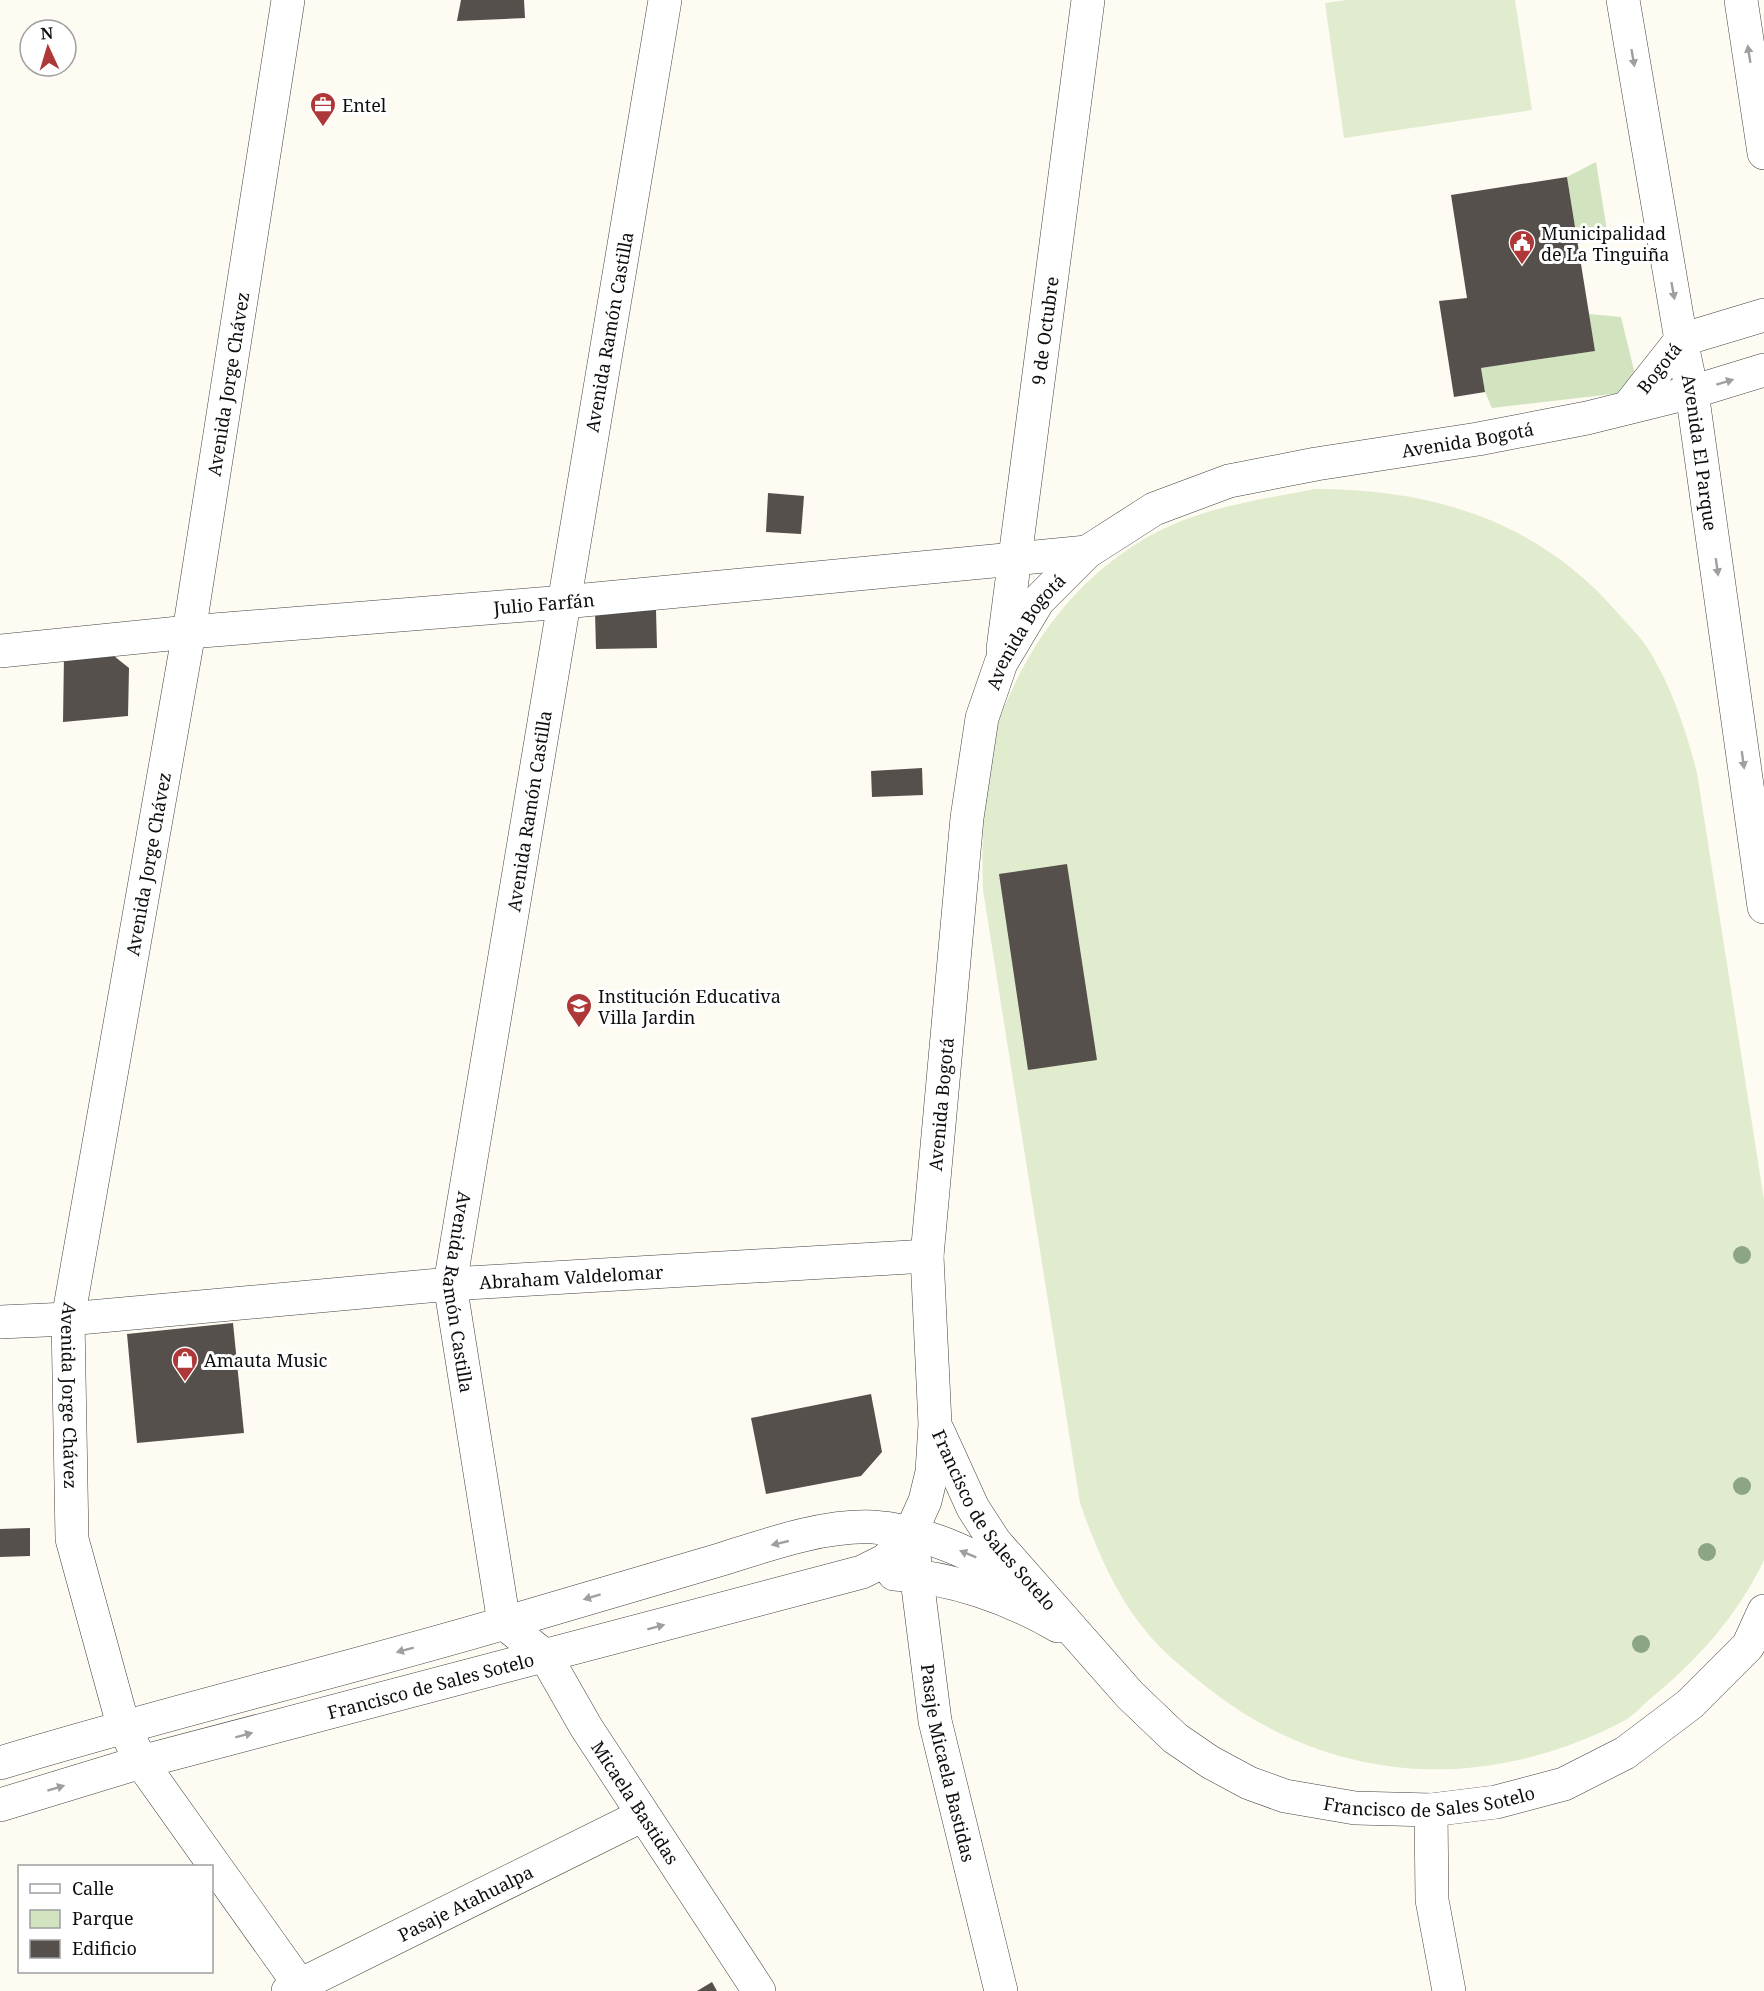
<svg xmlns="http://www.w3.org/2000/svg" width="1764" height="1991" font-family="'Noto Serif',serif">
<rect width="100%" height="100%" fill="#fdfbf2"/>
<g fill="#d1e4bf">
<path d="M1596,162L1610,249L1576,234L1567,177Z"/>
<path d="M1589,314L1621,317L1639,391L1492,408L1485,392L1481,368L1594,351Z"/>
</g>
<g fill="#e1eccf">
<path d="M1346,0H1515L1532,110L1344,138L1325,3Z"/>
<path d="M1315,489C1433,489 1538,521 1617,612C1627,624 1641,637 1649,650C1672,688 1686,730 1697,773L1764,1200V1560C1738,1615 1697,1661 1650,1699C1641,1707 1632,1717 1622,1722C1478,1796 1324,1784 1199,1681C1182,1667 1163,1652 1149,1635C1117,1598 1096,1549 1080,1503L983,890C981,836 984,777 998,723C1001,712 1008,700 1012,690C1042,623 1092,566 1157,532C1205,507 1263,499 1315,489Z"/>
</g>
<g fill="#56504c">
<path d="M461,0H524L525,18L457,21Z"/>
<path d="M1567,177L1595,351L1481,368L1485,392L1454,397L1439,301L1467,298L1451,195Z"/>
<path d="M768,493L804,496L801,534L766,532Z"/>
<path d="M656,610L657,648L596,649L595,612Z"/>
<path d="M109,652L129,668L128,716L63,722L64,655Z"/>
<path d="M922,768L923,795L872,797L871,771Z"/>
<path d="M1067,864L1097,1060L1028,1070L999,874Z"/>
<path d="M233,1323L244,1433L137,1443L127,1334Z"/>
<path d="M871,1394L882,1452L861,1476L766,1494L751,1418Z"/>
<path d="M30,1528V1556L0,1557V1529Z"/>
<path d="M712,1982L717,1991H697Z"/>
</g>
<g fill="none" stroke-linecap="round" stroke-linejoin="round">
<defs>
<g id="minor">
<path id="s1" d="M288,0L189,632L68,1319L72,1539L123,1725L141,1762L304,1991"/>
<path id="s2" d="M665,0L450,1284L504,1623L546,1657L586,1727L759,1991"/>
<path id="s3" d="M1623,0L1681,340L1692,392L1764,907"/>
<path d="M1741,0L1764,153"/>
<path id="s4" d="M1628,407L1681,340L1764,315"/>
<path id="s5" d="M1003,649L1088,0"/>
<path id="s6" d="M0,651L189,632L564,602L1087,552"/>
<path id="s7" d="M0,1322L68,1319L450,1284L927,1256"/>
<path id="s8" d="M938,1431L973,1508L995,1542L1130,1695L1175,1738L1210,1762L1249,1783L1285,1796L1355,1808L1431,1810L1496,1802L1564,1784L1625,1753L1690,1704L1748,1646L1764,1611"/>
<path id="s9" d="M911,1532L935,1721L1001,1991"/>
<path d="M894,1574C950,1577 1010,1598 1058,1626"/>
<path d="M0,1763C174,1710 351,1669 525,1617C590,1598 654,1579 719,1560C767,1545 822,1525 873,1527C933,1531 987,1562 1038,1592"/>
<path id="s10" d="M0,1805L141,1762L862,1572L886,1560L911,1532L925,1501L932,1472L935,1424L927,1256L967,818L982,718L1001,663L1038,601L1087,552L1154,509L1229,481L1316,464L1478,439L1587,418L1692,392L1764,370"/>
<path d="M1431,1810L1432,1900L1449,1991"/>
<path id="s11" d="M288,1991L643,1815"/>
</g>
</defs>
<use href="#minor" stroke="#414141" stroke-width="34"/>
<use href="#minor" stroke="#fff" stroke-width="33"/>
</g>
<g fill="#8ca582">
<circle cx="1742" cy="1255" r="9"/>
<circle cx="1742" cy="1486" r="9"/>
<circle cx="1707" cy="1552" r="9"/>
<circle cx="1641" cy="1644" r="9"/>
</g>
<defs><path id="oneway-solid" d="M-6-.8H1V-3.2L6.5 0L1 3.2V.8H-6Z" transform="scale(1.5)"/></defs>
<g fill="#9f9f9f">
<use href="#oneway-solid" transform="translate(1749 54) rotate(-99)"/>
<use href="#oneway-solid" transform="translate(1633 58) rotate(80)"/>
<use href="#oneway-solid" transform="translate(1673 291) rotate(80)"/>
<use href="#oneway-solid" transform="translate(1725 382) rotate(-17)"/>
<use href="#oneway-solid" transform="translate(1717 567) rotate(82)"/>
<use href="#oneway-solid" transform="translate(1743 760) rotate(82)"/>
<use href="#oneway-solid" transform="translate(780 1543) rotate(167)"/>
<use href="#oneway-solid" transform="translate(968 1554) rotate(-158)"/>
<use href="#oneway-solid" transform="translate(592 1597) rotate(163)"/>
<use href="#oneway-solid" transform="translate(656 1627) rotate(-15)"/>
<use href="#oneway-solid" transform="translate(405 1650) rotate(165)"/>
<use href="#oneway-solid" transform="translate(244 1735) rotate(-15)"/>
<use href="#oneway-solid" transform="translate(56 1788) rotate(-17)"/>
</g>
<defs>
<symbol id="office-pin" viewBox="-11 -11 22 30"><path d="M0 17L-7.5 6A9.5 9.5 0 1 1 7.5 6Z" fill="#ae3738" stroke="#fff"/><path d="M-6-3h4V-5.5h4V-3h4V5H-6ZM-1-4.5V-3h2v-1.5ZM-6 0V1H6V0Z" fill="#fff"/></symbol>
<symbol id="civic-pin" viewBox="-11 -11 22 30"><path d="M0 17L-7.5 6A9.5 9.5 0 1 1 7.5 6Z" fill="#ae3738" stroke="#fff"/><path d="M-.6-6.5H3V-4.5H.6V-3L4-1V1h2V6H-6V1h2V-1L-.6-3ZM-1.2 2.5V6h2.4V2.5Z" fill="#fff"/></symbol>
<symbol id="school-pin" viewBox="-11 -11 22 30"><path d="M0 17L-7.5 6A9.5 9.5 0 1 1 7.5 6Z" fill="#ae3738" stroke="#fff"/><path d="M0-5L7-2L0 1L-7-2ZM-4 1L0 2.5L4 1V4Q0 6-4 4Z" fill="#fff"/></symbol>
<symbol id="shop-pin" viewBox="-11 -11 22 30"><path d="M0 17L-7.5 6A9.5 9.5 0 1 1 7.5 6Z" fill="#ae3738" stroke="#fff"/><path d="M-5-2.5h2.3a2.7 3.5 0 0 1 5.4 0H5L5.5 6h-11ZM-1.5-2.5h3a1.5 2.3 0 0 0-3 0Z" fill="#fff"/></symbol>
</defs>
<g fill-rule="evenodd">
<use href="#office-pin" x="308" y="90" width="30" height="40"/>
<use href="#civic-pin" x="1507" y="228" width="30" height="40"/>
<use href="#school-pin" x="564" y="991" width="30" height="40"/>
<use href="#shop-pin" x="170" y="1345" width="30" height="40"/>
</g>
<g text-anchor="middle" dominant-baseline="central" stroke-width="6" stroke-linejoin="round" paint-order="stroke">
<g font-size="18" fill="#0e0e0e" stroke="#fff" text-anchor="start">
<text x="342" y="105">Entel</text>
<text x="1541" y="233">Municipalidad<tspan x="1541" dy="21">de La Tinguiña</tspan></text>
<text x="598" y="996">Institución Educativa<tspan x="598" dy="21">Villa Jardin</tspan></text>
<text x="204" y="1360">Amauta Music</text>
</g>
<g font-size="18" fill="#0e0e0e" stroke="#fff">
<text transform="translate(609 332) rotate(-80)">Avenida Ramón Castilla</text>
<text stroke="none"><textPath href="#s5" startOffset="321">9 de Octubre</textPath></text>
<text stroke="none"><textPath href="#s4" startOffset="50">Bogotá</textPath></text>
<text transform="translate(228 384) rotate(-81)">Avenida Jorge Chávez</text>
<text stroke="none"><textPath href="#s10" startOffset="2380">Avenida Bogotá</textPath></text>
<text stroke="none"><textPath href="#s3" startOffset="459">Avenida El Parque</textPath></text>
<text stroke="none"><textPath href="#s6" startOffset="546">Julio Farfán</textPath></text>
<text stroke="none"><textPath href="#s10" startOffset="1876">Avenida Bogotá</textPath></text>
<text transform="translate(529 811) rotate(-81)">Avenida Ramón Castilla</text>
<text transform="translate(148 864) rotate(-80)">Avenida Jorge Chávez</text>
<text stroke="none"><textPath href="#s10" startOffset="1390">Avenida Bogotá</textPath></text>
<text stroke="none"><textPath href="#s7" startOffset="573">Abraham Valdelomar</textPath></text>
<text stroke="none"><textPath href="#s2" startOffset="1310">Avenida Ramón Castilla</textPath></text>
<text stroke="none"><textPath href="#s1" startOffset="1414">Avenida Jorge Chávez</textPath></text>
<text stroke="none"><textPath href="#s8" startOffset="106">Francisco de Sales Sotelo</textPath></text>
<text stroke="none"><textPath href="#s10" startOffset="447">Francisco de Sales Sotelo</textPath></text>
<text stroke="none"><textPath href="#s9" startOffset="234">Pasaje Micaela Bastidas</textPath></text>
<text stroke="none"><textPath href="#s8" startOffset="662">Francisco de Sales Sotelo</textPath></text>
<text stroke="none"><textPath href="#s2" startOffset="1870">Micaela Bastidas</textPath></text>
<text stroke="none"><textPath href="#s11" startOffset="198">Pasaje Atahualpa</textPath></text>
</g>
</g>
<rect x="18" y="1865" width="195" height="108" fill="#ffffff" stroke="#9f9f9f" stroke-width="1.5"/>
<rect x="30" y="1884" width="30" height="9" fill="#ffffff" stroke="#9f9f9f" stroke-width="1.5"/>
<text x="72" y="1895" font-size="18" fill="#0e0e0e">Calle</text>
<rect x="30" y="1910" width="30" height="18" fill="#d1e4bf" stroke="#9f9f9f" stroke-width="1.5"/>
<text x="72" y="1925" font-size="18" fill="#0e0e0e">Parque</text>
<rect x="30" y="1940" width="30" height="18" fill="#56504c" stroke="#9f9f9f" stroke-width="1.5"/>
<text x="72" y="1955" font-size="18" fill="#0e0e0e">Edificio</text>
<g transform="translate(48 48) rotate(356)"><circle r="28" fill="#ffffff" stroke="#9f9f9f" stroke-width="1.5"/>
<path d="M0-4.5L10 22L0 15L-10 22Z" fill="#ae3738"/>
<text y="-9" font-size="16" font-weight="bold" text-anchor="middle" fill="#0e0e0e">N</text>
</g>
</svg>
